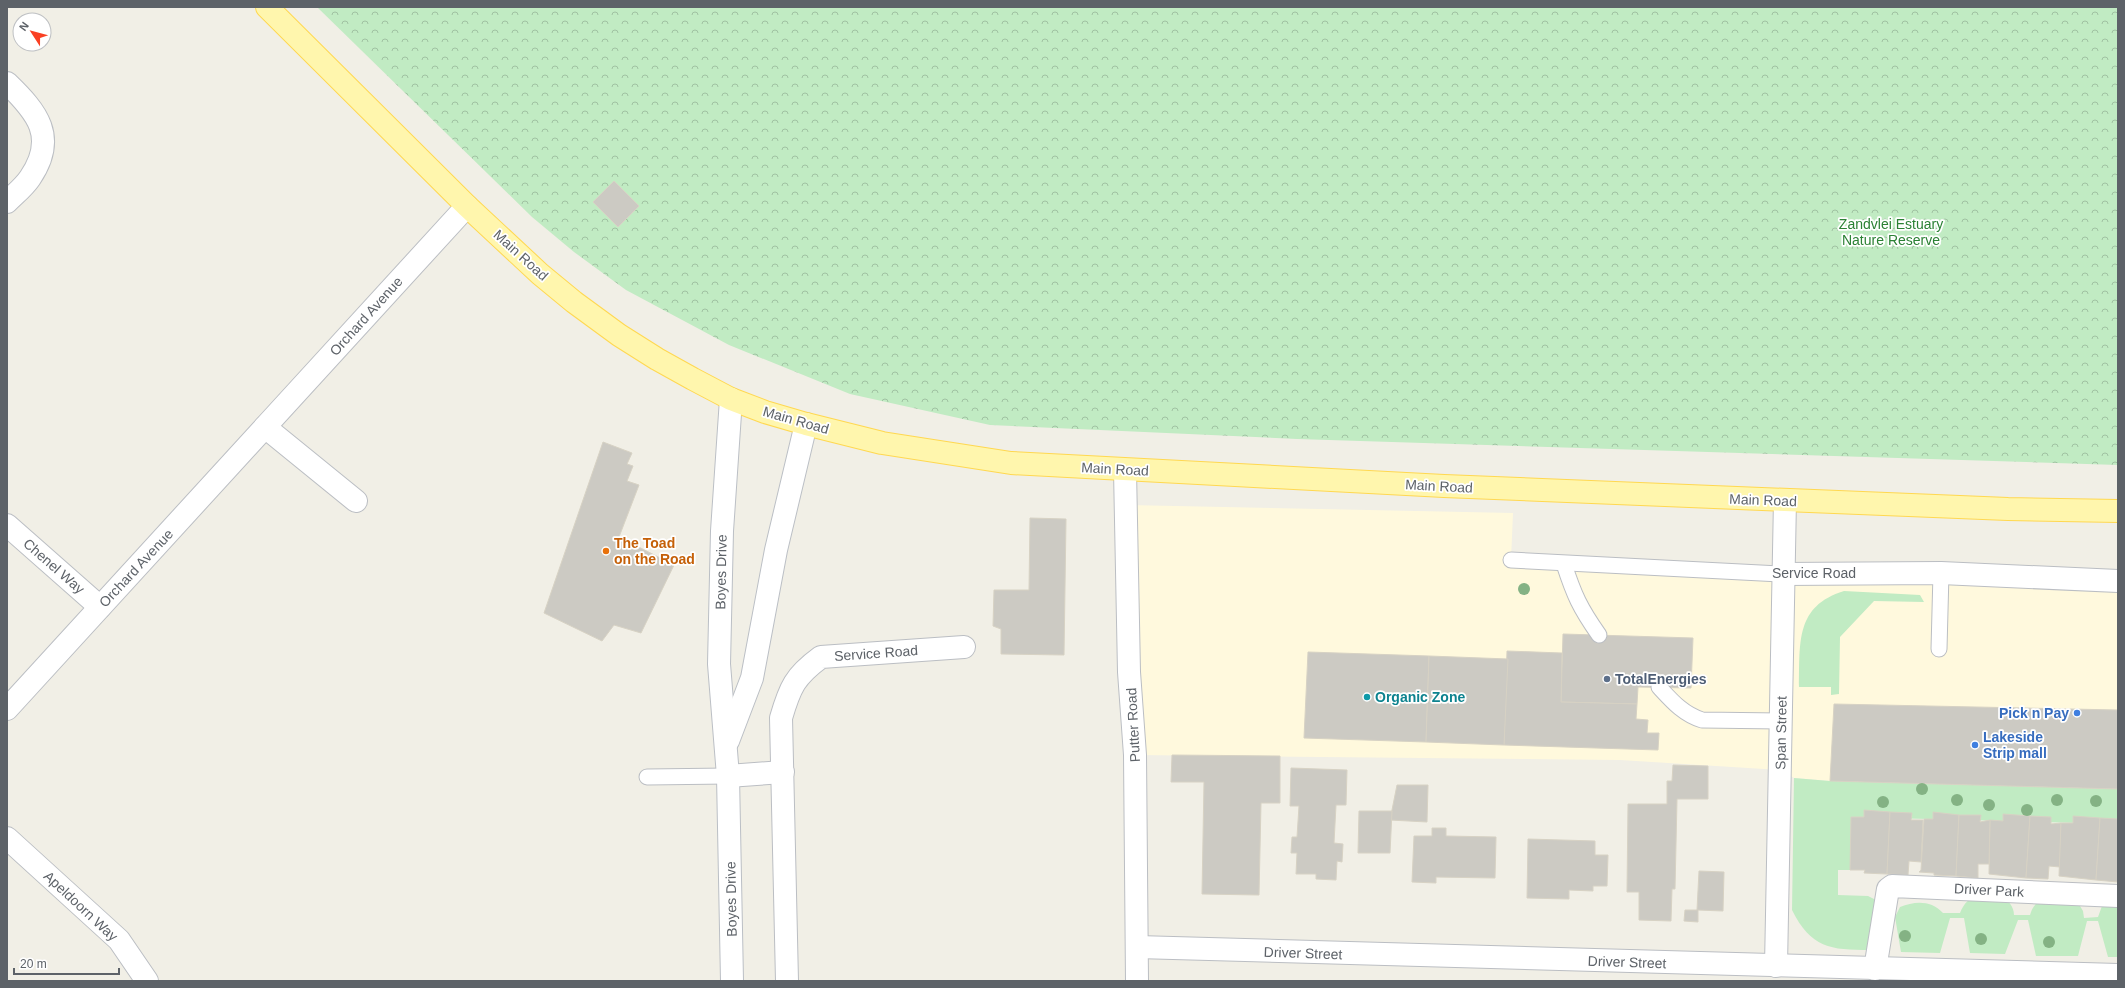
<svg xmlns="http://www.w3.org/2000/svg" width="2125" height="988" font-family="Helvetica,sans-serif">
<defs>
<pattern id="park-crowns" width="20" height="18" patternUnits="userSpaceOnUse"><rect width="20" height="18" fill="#c1ebc3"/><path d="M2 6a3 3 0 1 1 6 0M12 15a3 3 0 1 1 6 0" fill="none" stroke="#a0c2a2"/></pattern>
</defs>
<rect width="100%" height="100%" fill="#f1efe6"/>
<path fill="#fff9dd" d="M1127,505L1513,513L1511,560L2118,581V788L1830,781L1794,778L1781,770L1620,760L1135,755Z"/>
<g fill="#c1ebc3">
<path d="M1844,591L1920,595L1924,602L1874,601L1840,637L1839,694L1831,695V687H1799C1800,643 1795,606 1844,591Z"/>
<path d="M1794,778L1830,781L2118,789V824L1851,817L1850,867V870H1838V895L1868,896L1874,899L1876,908L1870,950C1830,950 1811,948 1792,910Z"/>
<path d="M2001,894C2008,901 2014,906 2014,915H2030C2037,891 2057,900 2077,901L2083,911L2084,918L2098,917L2102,906L2118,901V957H2108L2098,921H2087L2078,956H2036L2028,920H2018L2005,954L1970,953L1964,918H1950L1940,953L1901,952L1895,917L1900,907C1915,901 1931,900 1943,913H1960C1969,892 1980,896 2001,894Z"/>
</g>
<path fill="url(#park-crowns)" d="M317,7H2118V465L1297,439L990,425L850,394L729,345L626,290L574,252L532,217Z"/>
<g fill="#cccac3" stroke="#d7d2c4">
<path d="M614,181L639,206L618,227L593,202Z"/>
<path d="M603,442L632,453L627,464L633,466L627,481L639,485L619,537L674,565L641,633L614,625L602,641L544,613Z"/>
<path d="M1030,518L1066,519L1064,655L1001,654V629L993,626L994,590H1029Z"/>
<path d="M1563,634L1693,638L1691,688L1638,687L1637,704L1561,702Z"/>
<path d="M1507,651L1562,653L1561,702L1637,704L1636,719L1648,720L1647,733H1659L1658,750L1504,745Z"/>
<path d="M1308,652L1429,656L1426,742L1304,738Z"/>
<path d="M1429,656L1508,659L1504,745L1426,742Z"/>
<path d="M1834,704L2118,710V789L1830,781Z"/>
<path d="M1172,755L1280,756V803H1261L1259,895L1202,894L1204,782H1171Z"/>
<path d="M1673,765L1708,766V799H1677L1675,889H1672L1671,921L1639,920V892H1627L1628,804H1667V781H1672Z"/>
<path d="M1291,768L1347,770L1346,805H1336L1334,843L1343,844L1342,862L1337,861L1336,880L1316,879V874H1296L1297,853H1291L1292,837H1297L1299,806H1290Z"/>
<path d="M1397,785H1428L1427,822L1390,820Z"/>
<path d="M1864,810L1890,812L1887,874L1864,873L1865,870H1850L1851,817H1864Z"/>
<path d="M1359,811H1392L1390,853H1358Z"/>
<path d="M1890,812L1912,813L1911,820H1923L1921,862L1909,861L1908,875L1887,874Z"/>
<path d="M1933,812L1959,815L1956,876L1934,875V873L1919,872L1921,870L1924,819H1933Z"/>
<path d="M2003,814L2030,816L2026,878L1989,874L1990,820L2003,821Z"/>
<path d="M1959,815H1981L1980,822L1990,820L1989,864H1978V878L1956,876Z"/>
<path d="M2030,816L2051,817V824L2061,823L2060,867L2049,866L2048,879L2026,878Z"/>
<path d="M2073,816L2100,818L2096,880L2059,876L2061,823H2073Z"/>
<path d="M2100,818L2118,819V882L2096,880Z"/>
<path d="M1432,828H1446V836L1496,837L1495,878L1436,877V883L1412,882L1414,836H1432Z"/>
<path d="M1528,839L1595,841V855H1608L1607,886H1593V891L1569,890V899L1527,898Z"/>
<path d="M1699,871L1724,872L1723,911L1698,910V922L1684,921L1685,910H1697Z"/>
</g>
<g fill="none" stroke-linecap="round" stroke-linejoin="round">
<defs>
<g id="service">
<path d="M1511,560L1782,574"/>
<path d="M1564,564C1574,595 1580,608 1599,635"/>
<path d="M1939,649L1941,573"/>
<path d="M1659,687C1672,701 1683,714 1702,720L1782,721"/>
<path d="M647,777L728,776"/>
</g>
<g id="minor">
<path d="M7,83C37,112 58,137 30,178C24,187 15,194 7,202"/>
<path d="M265,427L356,501"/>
<path d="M1125,470L1129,672L1135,755L1137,981"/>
<path d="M7,525L100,607"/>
<path d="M1782,574L1941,573L2118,581"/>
<path d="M7,709L467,206"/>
<path d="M728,776L783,772"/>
<path d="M7,838L119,940L147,981"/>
<path d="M1137,947L2118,975"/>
<path d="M1776,966L1785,500"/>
<path d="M1875,969L1888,889L1892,886L2118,896"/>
<path d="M787,981L781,718C790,687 795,676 821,657L964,647"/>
</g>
<g id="secondary">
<path d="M731,399L722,531L719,664L728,776L732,981"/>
<path d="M728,741L752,678L776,550L806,424"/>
</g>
<path id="primary" d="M267,7L467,206L540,274L574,302L619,335L657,359L693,379L731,399L765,412L806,424L882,443L1011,463L1444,486L2008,509L2118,511"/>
</defs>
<use href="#service" stroke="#bbbec3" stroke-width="17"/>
<use href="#minor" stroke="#bbbec3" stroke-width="24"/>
<use href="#secondary" stroke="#bbbfc5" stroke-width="24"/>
<use href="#primary" stroke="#ffd851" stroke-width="24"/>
<use href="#service" stroke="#fff" stroke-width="15"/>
<use href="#minor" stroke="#fff" stroke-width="22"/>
<use href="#secondary" stroke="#fff" stroke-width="22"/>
<use href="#primary" stroke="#fff6ad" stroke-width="22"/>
</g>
<g fill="#84b284">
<circle cx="1524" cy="589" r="6"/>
<circle cx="1922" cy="789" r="6"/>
<circle cx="1957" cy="800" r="6"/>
<circle cx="2057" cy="800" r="6"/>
<circle cx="2096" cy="801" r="6"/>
<circle cx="1883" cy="802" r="6"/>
<circle cx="1989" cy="805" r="6"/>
<circle cx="2027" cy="810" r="6"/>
<circle cx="1905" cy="936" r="6"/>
<circle cx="1981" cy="939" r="6"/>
<circle cx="2049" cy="942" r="6"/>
</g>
<circle fill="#e8710a" stroke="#fff" stroke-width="1.5" cx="606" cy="551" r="4"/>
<circle fill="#5c6f8a" stroke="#fff" stroke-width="1.5" cx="1607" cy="679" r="4"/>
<circle fill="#0f9aa8" stroke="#fff" stroke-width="1.5" cx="1367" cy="697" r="4"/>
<g fill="#3f7fe0" stroke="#fff" stroke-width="1.5">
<circle cx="2077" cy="713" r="4"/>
<circle cx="1975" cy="745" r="4"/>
</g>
<g text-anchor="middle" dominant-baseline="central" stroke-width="3.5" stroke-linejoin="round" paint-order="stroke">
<g font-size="14" fill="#2b8134" stroke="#fff">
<text x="1891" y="224">Zandvlei Estuary<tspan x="1891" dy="16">Nature Reserve</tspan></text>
</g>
<g font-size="14" fill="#5d6268" stroke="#fff">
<text transform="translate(521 255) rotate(42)">Main Road</text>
<text transform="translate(366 316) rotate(-48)">Orchard Avenue</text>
<text transform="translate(796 420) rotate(16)">Main Road</text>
<text transform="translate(1115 469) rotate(3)">Main Road</text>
<text transform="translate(1439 486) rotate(3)">Main Road</text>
<text transform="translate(1763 500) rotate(2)">Main Road</text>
<text transform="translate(54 566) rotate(41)">Chenel Way</text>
<text transform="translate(136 568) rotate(-47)">Orchard Avenue</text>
<text transform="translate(721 572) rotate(-89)">Boyes Drive</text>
<text x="1814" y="573">Service Road</text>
<text transform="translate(876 653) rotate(-4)">Service Road</text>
<text transform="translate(1133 725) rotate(-93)">Putter Road</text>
<text transform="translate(1781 733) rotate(-89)">Span Street</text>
<text transform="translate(1989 890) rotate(3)">Driver Park</text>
<text transform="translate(731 899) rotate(-91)">Boyes Drive</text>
<text transform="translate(81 906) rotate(43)">Apeldoorn Way</text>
<text transform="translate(1303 953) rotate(2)">Driver Street</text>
<text transform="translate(1627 962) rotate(2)">Driver Street</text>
</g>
<g font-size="14" font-weight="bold" fill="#c56008" stroke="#fff" text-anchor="start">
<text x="614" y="543">The Toad<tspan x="614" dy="16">on the Road</tspan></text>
</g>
<g font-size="14" font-weight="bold" fill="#4e5e75" stroke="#fff" text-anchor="start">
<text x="1615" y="679">TotalEnergies</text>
</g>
<g font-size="14" font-weight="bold" fill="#0d838f" stroke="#fff" text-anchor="start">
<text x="1375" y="697">Organic Zone</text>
</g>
<g font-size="14" font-weight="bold" fill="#366cbe" stroke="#fff" text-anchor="end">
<text x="2069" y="713">Pick n Pay</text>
<text x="1983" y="737" text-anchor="start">Lakeside<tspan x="1983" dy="16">Strip mall</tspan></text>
</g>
</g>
<rect width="2125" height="988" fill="none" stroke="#5d6268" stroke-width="16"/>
<g transform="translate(32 32) rotate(306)"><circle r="19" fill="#ffffff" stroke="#bec0c3"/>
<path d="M0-3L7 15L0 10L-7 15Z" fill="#fa4023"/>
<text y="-6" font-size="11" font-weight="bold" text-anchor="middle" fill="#5d6268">N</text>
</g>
<path d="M14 968v6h105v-6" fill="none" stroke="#5d6268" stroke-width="2"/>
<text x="20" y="968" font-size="12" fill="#5d6268" stroke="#ffffff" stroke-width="3" paint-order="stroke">20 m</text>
</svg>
